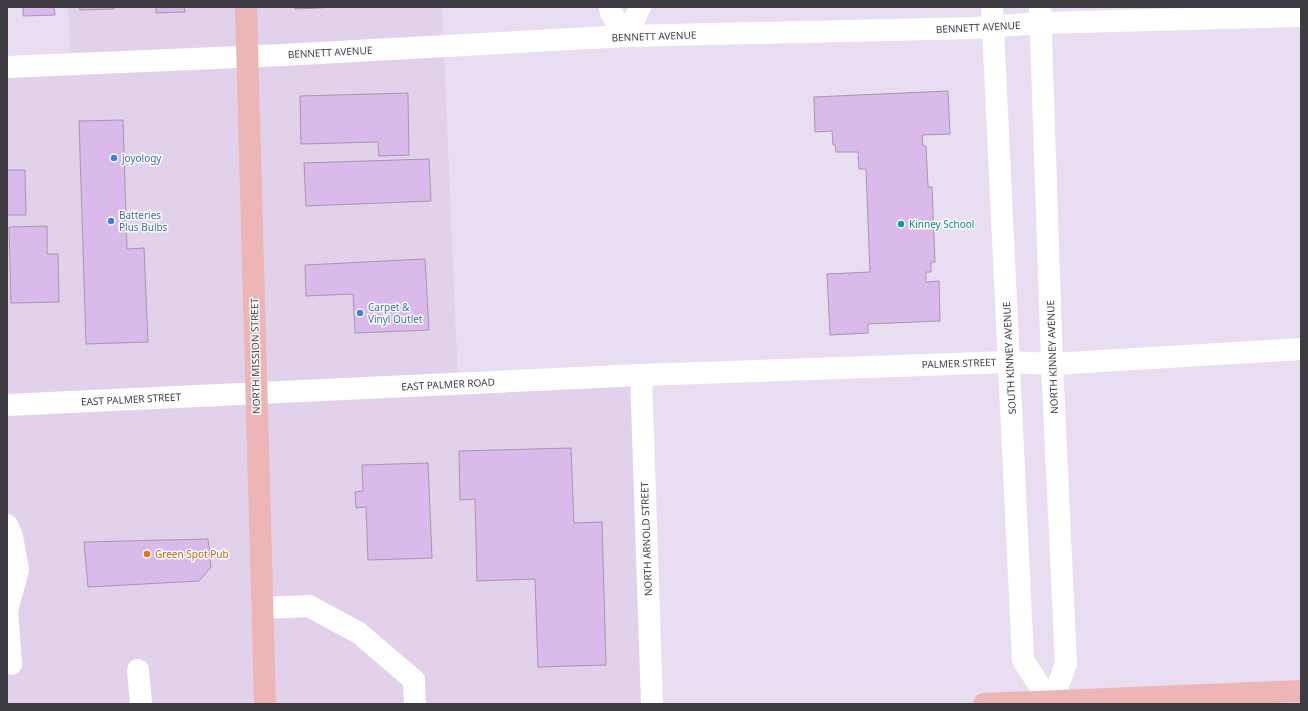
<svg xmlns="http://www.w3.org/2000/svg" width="1308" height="711" font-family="'Noto Sans',sans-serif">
<rect width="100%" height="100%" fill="#e9ddf1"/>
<path fill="#e1d1eb" d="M68,7H442L458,384L641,375L652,704H7V67L71,64Z"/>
<g fill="#d9baeb" stroke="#a498ab">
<path d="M23,7H54L55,15L23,16Z"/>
<path d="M80,7H114V9L80,10Z"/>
<path d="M156,7H184L185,12L156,13Z"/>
<path d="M295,7H339L295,9Z"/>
<path d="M948,91L950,134L922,135L923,146H926L928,187H932L935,262H931V272H926V282L939,281L940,321L868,324V333L830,335L827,274L870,272L866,169H859L858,152H836L835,145H833L832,131L815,132L814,97Z"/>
<path d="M408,93L409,155L379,156L378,142L301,144L300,96Z"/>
<path d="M123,120L127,249L144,248L148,342L86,344L79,121Z"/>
<path d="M429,159L431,201L306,206L304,163Z"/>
<path d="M7,170H25L26,215H7Z"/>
<path d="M47,226V254H58L59,302L11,303L9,227Z"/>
<path d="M425,259L429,330L355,333L353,294L306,296L305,265Z"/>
<path d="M571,448L574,523L602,522L606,665L538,667L535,579L477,581L475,499L460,500L459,451Z"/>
<path d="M428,463L432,558L368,560L366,507L356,508L355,492L363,491L362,465Z"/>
<path d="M208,539L211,567L199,581L88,587L84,542Z"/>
</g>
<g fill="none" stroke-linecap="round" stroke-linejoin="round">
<g stroke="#fff" stroke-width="22">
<path d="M610,7L611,13L627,36L640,7"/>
<path d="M992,7L1023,660L1050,702"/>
<path d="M1040,7L1052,364L1066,664L1051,704"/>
<path d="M7,67L283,55L627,36L973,28L1041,23L1301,16"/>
<path d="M641,375L652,704"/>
<path d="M7,405L641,375L1009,362L1052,364L1301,349"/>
<path d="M7,525L12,536L18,570L7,611"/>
<path d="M262,608L309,606L359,633L414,680L415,704"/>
<path d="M7,610L11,664"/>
<path d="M138,670L141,704"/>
</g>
<g stroke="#edb5b5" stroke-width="22">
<path d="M246,7L265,704"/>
<path d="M984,704L1301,691"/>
</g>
</g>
<g fill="#3f7fe0" stroke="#fff" stroke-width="1.5">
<circle cx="114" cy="158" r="4"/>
<circle cx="111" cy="221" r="4"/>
<circle cx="360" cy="313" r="4"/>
</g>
<circle fill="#0f9aa8" stroke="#fff" stroke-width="1.5" cx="901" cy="224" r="4"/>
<circle fill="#e8710a" stroke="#fff" stroke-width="1.5" cx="147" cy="554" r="4"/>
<g text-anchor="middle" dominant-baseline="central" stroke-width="3" stroke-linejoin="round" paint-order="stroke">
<g font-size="10" fill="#3f3b42" stroke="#fff">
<text transform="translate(978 27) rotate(-3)">BENNETT AVENUE</text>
<text transform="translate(654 36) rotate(-2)">BENNETT AVENUE</text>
<text transform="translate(330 52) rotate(-3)">BENNETT AVENUE</text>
<text transform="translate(255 356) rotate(-91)">NORTH MISSION STREET</text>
<text transform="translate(1052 357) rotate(-92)">NORTH KINNEY AVENUE</text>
<text transform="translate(1009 358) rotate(-93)">SOUTH KINNEY AVENUE</text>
<text transform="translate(959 363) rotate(-2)">PALMER STREET</text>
<text transform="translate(448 384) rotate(-3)">EAST PALMER ROAD</text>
<text transform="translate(131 399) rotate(-3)">EAST PALMER STREET</text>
<text transform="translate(646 539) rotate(-92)">NORTH ARNOLD STREET</text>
</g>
<g font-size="10" fill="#366cbe" stroke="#fff" text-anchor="start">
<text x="122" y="158">joyology</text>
<text x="119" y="215">Batteries<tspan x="119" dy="12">Plus Bulbs</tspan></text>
<text x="368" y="307">Carpet &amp;<tspan x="368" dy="12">Vinyl Outlet</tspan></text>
</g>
<g font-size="10" fill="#0d838f" stroke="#fff" text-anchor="start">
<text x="909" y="224">Kinney School</text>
</g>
<g font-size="10" fill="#c56008" stroke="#fff" text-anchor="start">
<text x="155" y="554">Green Spot Pub</text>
</g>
</g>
<rect width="1308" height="711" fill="none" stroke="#3f3b42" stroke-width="16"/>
</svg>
